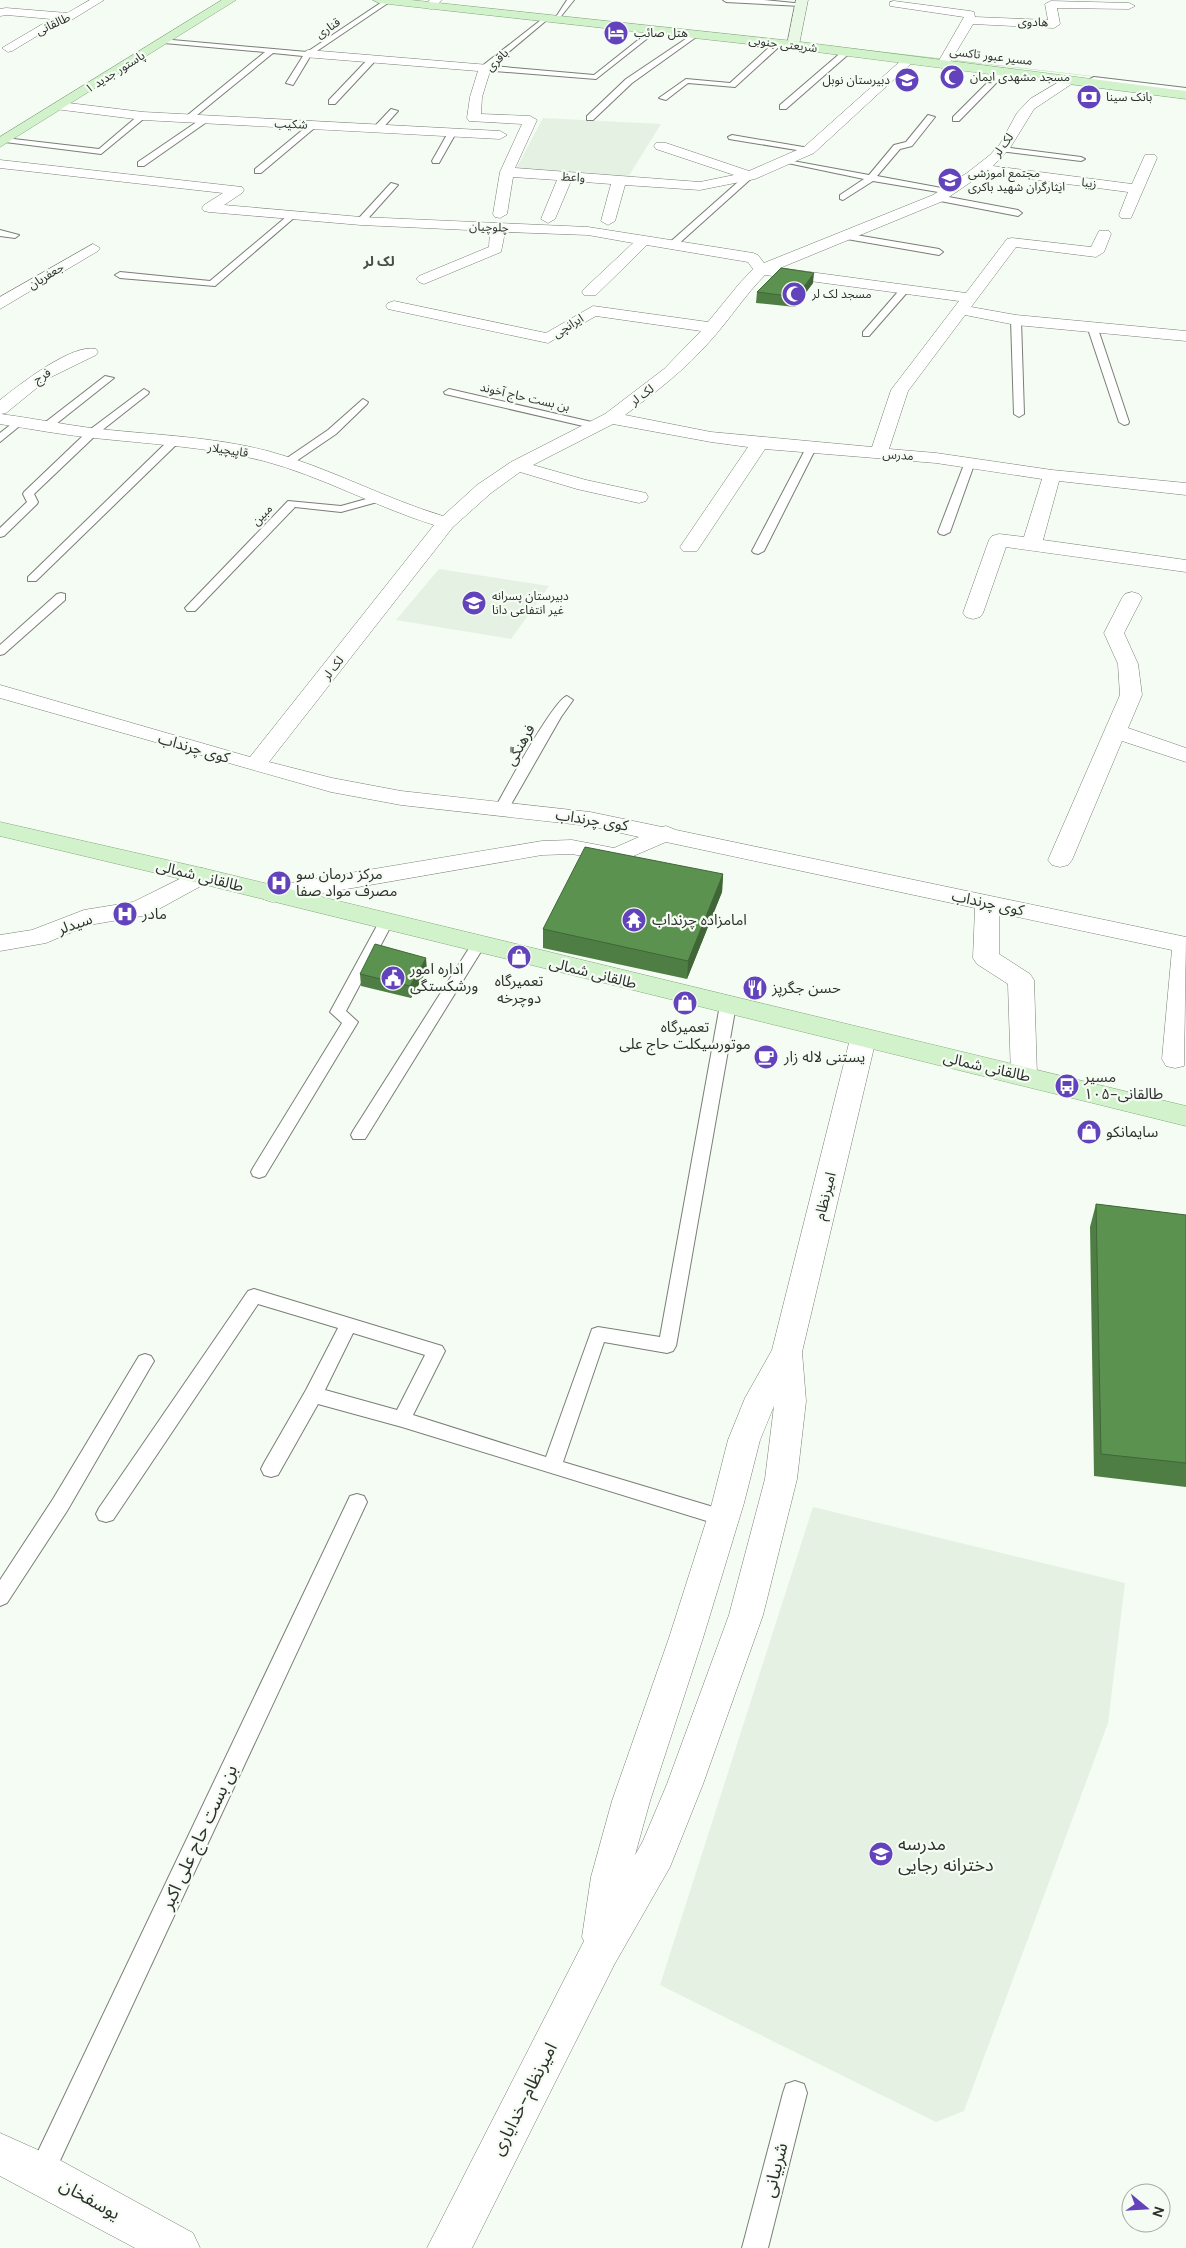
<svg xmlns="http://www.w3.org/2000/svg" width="1186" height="2248" font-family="'DM Sans','Noto Sans Arabic',sans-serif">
<rect width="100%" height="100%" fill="#f5fcf3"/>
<g fill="#e5f1e2">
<path d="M543,118L661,124L628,177L516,169Z"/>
<path d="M439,569L549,586L511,639L396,620Z"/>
<path d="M813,1507L1125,1583L1108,1723L964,2111L936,2122L660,1985Z"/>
</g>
<path fill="#a5d79a" d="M825,45L1186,87L824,46Z"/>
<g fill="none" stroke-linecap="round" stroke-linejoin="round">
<defs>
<g id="service">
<path d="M385,0L391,1L311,55L293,85L286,83L303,56L273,53L191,120L184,118L265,52L164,43L161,39L307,52Z"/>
<path d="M567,0H574L558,20H554Z"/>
<path d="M723,0H764L804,4L801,6L726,2Z"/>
<path d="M546,16L548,19L492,66L594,75L652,29L658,30L596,79L482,70V66Z"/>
<path d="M693,34L699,35L632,83L593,120H587V116L626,79Z"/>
<path d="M775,42L782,44L735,87L688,83L666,100L659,98L686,79L730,83Z"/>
<path d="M844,50L851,52L786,109H780V105Z"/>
<path d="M370,57L377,59L335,104H329V100Z"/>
<path d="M1000,70L1007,72L959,121H953V117Z"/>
<path d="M1094,77L1186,88V92L1091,81L1090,79Z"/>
<path d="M391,109L398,111L380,131H374V127Z"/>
<path d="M140,114L147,116L101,154L5,142L1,140L5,138L99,149Z"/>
<path d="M928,115L935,117L912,146L900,149L877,176L947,189L950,190V194L873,181L843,200L840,199V195L864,179L778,161L782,159L869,175L894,145L906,142Z"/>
<path d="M204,117L211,119L144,166H138V162Z"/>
<path d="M311,123L318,125L261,173H255V169Z"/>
<path d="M449,131L456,133L439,163H433L432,161Z"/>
<path d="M732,135L809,148L813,150L809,152L729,139L728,137Z"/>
<path d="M1003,147L1081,157L1085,159L1081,161L1000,151V147Z"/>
<path d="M747,174L754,176L675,247H669V243Z"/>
<path d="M391,183L398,185L364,223H358V219Z"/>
<path d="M938,195L1018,210L1022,213L1018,216L935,200L934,198Z"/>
<path d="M292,212L295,213V217L215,286L120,278L115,275L120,272L210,281Z"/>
<path d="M0,230L19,235L15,238L0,236Z"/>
<path d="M844,233L939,249L943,252L939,255L841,238L840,236Z"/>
<path d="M903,286L911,288L869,336H863V332Z"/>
<path d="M1016,317L1021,320L1024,414L1019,417L1014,414L1011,320Z"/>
<path d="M1090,327L1098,329L1129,422L1128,424L1124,425L1119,422L1088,329Z"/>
<path d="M105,376L114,378L51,428H43V424Z"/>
<path d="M144,389L149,392L148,394L96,435L34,494L38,502L37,504L4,536L0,537V528L27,502L23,494L24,492L88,431Z"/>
<path d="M449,389L596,423L601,426L596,429L445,394L444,392Z"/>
<path d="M363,399L368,402L367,404L336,434L292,464H284V460L328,430Z"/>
<path d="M18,419L23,422L22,424L0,442V433Z"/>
<path d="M174,438L178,439V443L36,581H28V577L170,439Z"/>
<path d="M811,445L816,448L764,551L758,554L754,553L752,551L806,448Z"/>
<path d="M970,459L975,462L950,532L944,535L940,534L938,532L965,462Z"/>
<path d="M377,496L382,499L381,501L341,512L295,507L195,611H187L185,608L288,501L341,506Z"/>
<path d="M61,593L65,594V600L4,654L0,655V645L57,594Z"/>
<path d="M567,696L573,700L561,717L509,808L502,812L497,811L495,808C505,790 553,700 567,696Z"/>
<path d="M386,917L393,922L346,1011L358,1022L265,1176L259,1178L253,1176L251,1172L253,1168L342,1023L330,1012L379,922Z"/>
<path d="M478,940L485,945L365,1139H353L351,1135L353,1131L473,942Z"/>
<path d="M728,1000L733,1001L736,1005L676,1346L673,1351L667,1353L604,1342L563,1462L730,1512L733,1518L730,1524L723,1526L402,1427L318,1404L278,1475L271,1477L264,1475L261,1469L264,1463L306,1390L338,1328L258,1304L113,1520L106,1522L99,1520L96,1514L99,1508L248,1291L254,1289L442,1346L445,1351L413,1415L546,1457L592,1329L598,1327L660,1337L720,1005L723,1001ZM353,1333L425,1355L397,1410L325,1390Z"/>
<path d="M145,1354L151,1356L154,1361L151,1366L67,1511L7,1603L0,1606V1580L53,1499L139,1356Z"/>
<path d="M357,1494L364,1496L367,1502L50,2182L41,2186L32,2182L28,2173L32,2164L350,1496Z"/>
<path d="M795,2081L804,2084L807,2093L768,2248H742L783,2093L786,2084Z"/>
</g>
<g id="minor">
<path d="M90,0H104L73,19L57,24L12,51L8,52L2,48L51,19L7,15L0,16V9L6,8L67,13Z"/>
<path d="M430,0H442L434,8L430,9L424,6Z"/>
<path d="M894,1L970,11L974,12L975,17L1048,20L1045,4L1051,1L1129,3L1135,6L1129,9L1057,8L1060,24L1054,28L973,24L949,64L943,68L937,64L964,17L890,6V2Z"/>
<path d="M308,50L489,65L491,68L482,97L481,114L530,116L537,120L515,168L700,182L734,175L656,149L654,146L656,143H666L749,171L804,147L905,57H913L915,60L814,153L755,179L700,190L625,185L615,221L608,225L601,221L611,184L571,181L555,219L548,223L541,219L557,180L513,177L507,214L500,218L495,217L493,214L500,172L522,124L469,121L467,118L470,97L478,71L304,57L302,54Z"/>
<path d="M1069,76L1073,77L1075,80L1073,83L1034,109L1010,148L993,166L1132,184L1145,155H1155L1157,158L1131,218H1121L1119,215L1128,192L984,173L943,201L780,268L966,293L1007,239L1012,238L1091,247L1099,231H1109L1111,234L1104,252L1096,257L1016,247L971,307L1016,315L1186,331V341L1016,325L965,315L908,391L889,449L936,453L1052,470L1186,483V495L1059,481L1043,540L1186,560V572L1006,547L983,613L980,617L973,619L966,617L963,613L989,540L992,536L999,534L1024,537L1042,479L936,463L765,449L697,551H683L680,547L748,447L711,442L613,424L533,465L586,480L646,493L648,497L646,501L639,503L577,489L520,472L491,493L453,527L269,762L332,778L401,791L590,812L662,827L666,826L676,830L1186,937L1184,1066L1175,1068L1166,1066L1162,1059L1172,950L999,913V954L1030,974L1034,980L1037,1076L1033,1083L1024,1085L1015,1083L1011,1076L1008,984L977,964L973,958L975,908L666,842L617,863L572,854L542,855L272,902L263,899L260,894L263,889L272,886L542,841L572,840L614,848L639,837L590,826L401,805L331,792L0,698V685L250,757L434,525C376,507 321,476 264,461C209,447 150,444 94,438C63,435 31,429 0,424V400C19,385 72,343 96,349L98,352L96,355L49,378L6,413L1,414C31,418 61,424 91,428C150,435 211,436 268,451C328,467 383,498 443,516L477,485L511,462L605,414L664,369L701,331L596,316L548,343L388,309L386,306L388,303L394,301L546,333L593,306L708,322L739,284L753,269L748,262L647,245L596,295H584L582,292L584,289L633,243L588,235L505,232L501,252L424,284L419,282L416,279L419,276L489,247L490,231L361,225L209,212L204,211L202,208L204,205L223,193L0,168V160L242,187L244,190L242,193L224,205L361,217L588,227L753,253L758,255L764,263L933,195L967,173L990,155L1000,144L1017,113L1030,99ZM765,275L959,301L891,390L872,447L711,432L625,415C656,392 686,369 711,340C730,319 745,295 765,275Z"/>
<path d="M60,102L143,112L500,131L507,135L500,139L143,120L55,109L54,106Z"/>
<path d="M93,244L100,248L98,251L0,309V297Z"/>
<path d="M1132,592L1139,594L1142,598L1124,633L1138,664L1142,695L1128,728L1186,748V762L1122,741L1072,860L1068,865L1060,867L1052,865L1048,860L1120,695L1118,664L1104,633L1122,598L1125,594Z"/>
<path d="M202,868L210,871L214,876L210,881L148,915L89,925L46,943L0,951V935L32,930L84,910L133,902Z"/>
<path d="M0,2133L56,2158L193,2233L200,2248H135L0,2176Z"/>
</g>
<path id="tertiary" d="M863,1030L872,1033L876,1039L802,1352L806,1401L797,1479L763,1615L703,1784L670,1867L614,1965L472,2248H427L584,1941L582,1937L591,1877L612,1801L669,1638L712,1503L728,1440L745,1398L772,1350L850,1039L854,1033ZM774,1406L765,1479L729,1615L667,1784L643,1841L635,1855L650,1801L703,1638L744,1503L760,1440Z"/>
<path id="secondary" d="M796,0H808L799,45L793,49L787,45Z"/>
<g id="primary">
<path d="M222,0H236L0,147V137Z"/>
<path d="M373,0H411L793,41L1186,91V99L793,49L379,3Z"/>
<path d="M0,822L202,868L1186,1106V1126L202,884L0,836Z"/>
</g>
</defs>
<use href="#service" stroke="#797f77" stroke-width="2"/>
<use href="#minor" stroke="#797f77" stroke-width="1"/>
<use href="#tertiary" stroke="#797f77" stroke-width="1"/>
<use href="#secondary" stroke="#797f77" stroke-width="1"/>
<use href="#primary" stroke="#85a87d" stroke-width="1"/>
<use href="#service" fill="#fff" fill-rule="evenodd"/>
<use href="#minor" fill="#fff" fill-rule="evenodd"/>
<use href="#tertiary" fill="#fff" fill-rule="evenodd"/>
<use href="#secondary" fill="#e8f8e5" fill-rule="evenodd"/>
<use href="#primary" fill="#d2f2cb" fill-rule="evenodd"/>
</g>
<g fill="#4f7e45">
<path d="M813,283L795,307L756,303L757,292Z"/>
<path d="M723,874L722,892L687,979L543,948V929Z"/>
<path d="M427,970L411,998L361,986L360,974Z"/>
<path d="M1096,1204L1186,1215V1487L1094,1476L1090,1227Z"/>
</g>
<g fill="#406638">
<path d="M814,273L813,283L795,307L796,297Z"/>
<path d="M723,874L722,892L687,979L688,961Z"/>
<path d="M426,958L427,970L411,998L410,986Z"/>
</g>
<g fill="#5c9250" stroke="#406638">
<path d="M781,268L814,273L796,297L757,292Z"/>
<path d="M585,847L723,874L688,961L543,929Z"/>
<path d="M375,944L426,958L410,986L360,974Z"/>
<path d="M1096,1204L1186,1215V1463L1101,1454Z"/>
</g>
<defs>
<symbol id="hotel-disc" viewBox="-11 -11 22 22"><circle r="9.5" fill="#6243bc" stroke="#f5fcf3"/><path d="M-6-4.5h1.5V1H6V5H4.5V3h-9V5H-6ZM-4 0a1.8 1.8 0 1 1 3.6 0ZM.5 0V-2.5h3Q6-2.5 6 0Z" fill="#fff"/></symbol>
<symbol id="mosque-disc" viewBox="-11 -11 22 22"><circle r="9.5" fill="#6243bc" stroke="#f5fcf3"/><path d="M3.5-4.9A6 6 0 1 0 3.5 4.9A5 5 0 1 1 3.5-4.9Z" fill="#fff"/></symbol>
<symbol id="school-disc" viewBox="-11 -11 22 22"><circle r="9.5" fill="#6243bc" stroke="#f5fcf3"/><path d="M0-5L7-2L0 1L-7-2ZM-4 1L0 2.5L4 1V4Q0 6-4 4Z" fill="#fff"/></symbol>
<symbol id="bank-disc" viewBox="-11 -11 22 22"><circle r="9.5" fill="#6243bc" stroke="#f5fcf3"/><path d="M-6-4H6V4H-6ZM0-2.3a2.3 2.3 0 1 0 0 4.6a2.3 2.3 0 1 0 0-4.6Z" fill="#fff"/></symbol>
<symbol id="hospital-disc" viewBox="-11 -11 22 22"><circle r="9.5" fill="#6243bc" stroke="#f5fcf3"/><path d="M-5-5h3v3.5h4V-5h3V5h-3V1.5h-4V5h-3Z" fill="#fff"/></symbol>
<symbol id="temple-disc" viewBox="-11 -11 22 22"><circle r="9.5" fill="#6243bc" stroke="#f5fcf3"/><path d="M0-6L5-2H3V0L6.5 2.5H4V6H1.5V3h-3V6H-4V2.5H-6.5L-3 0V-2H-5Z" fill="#fff"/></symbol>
<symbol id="shop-disc" viewBox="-11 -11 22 22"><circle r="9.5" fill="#6243bc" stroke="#f5fcf3"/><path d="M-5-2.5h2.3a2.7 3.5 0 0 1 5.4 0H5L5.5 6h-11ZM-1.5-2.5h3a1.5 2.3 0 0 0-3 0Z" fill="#fff"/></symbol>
<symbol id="civic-disc" viewBox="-11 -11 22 22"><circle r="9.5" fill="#6243bc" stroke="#f5fcf3"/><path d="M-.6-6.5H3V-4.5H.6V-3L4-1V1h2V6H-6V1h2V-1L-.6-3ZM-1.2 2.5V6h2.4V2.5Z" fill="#fff"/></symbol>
<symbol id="restaurant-disc" viewBox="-11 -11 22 22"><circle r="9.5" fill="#6243bc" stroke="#f5fcf3"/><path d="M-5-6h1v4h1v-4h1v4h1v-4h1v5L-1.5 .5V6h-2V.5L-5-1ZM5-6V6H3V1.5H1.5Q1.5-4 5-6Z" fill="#fff"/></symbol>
<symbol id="cafe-disc" viewBox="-11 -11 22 22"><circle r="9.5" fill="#6243bc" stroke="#f5fcf3"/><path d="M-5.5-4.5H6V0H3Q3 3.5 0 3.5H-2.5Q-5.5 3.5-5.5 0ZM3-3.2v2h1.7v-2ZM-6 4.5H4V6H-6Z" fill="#fff"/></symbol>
<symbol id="bus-disc" viewBox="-11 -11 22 22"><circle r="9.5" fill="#6243bc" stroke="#f5fcf3"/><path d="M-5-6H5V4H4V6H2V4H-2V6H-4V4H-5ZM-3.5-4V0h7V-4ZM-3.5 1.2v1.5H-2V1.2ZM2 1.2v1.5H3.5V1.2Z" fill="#fff"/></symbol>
</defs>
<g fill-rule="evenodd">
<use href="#hotel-disc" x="602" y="19" width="28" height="28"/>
<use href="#mosque-disc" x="938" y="63" width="28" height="28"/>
<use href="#school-disc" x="893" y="66" width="28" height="28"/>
<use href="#bank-disc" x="1075" y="83" width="28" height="28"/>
<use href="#school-disc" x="936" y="166" width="28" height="28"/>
<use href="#mosque-disc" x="780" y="280" width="28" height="28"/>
<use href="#school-disc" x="460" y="589" width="28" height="28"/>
<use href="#hospital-disc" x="265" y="869" width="28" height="28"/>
<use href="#hospital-disc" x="111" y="900" width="28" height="28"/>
<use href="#temple-disc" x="620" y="906" width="28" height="28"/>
<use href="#shop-disc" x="505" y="943" width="28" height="28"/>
<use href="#civic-disc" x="379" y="964" width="28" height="28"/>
<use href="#restaurant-disc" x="741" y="974" width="28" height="28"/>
<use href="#shop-disc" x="671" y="989" width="28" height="28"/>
<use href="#cafe-disc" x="752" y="1043" width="28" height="28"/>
<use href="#bus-disc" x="1053" y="1072" width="28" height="28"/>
<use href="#shop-disc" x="1075" y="1118" width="28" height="28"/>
<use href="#school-disc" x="867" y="1840" width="28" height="28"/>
</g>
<g text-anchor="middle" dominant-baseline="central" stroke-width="4.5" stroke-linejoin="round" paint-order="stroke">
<g font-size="12" fill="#2d302d" stroke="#f5fcf3">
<text transform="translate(1033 22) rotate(1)">هادوی</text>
<text transform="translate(53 24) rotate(-25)">طالقانی</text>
<text transform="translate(328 28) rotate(-34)">قناری</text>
<text transform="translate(783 44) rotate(7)">شریعتی جنوبی</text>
<text transform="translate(991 56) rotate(7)">مسیر عبور تاکسی</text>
<text transform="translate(497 60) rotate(-44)">باقری</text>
<text transform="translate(115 72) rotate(-32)">پاستور جدید ۱</text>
<text transform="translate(291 124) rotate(3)">شکیب</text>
<text transform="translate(1003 145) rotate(-54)">لک لر</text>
<text transform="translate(573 177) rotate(4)">واعظ</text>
<text transform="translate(1089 183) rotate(7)">زیبا</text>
<text transform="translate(489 227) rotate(2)">چلوچیان</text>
<text transform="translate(46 276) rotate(-31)">جعفریان</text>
<text transform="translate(568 326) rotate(-32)">ایرانچی</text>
<text transform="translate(42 376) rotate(-33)">فرج</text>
<text transform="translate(642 395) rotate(-37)">لک لر</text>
<text transform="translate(525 397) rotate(13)">بن بست حاج آخوند</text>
<text transform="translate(228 450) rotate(9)">قاپیچیلار</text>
<text transform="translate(898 455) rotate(4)">مدرس</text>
<text transform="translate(262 515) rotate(-46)">مبین</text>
<text transform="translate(333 668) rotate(-52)">لک لر</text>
</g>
<g font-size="12" fill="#2d302d" stroke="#f5fcf3" text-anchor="start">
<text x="634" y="33">هتل صائب</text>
<text x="970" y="77">مسجد مشهدی ایمان</text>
<text x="890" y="80" text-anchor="end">دبیرستان نوبل</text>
<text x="1106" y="97">بانک سینا</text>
<text x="968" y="173">مجتمع آموزشی<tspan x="968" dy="14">ایثارگران شهید باکری</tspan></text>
<text x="812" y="294">مسجد لک لر</text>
<text x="492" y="596">دبیرستان پسرانه<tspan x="492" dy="14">غیر انتفاعی دانا</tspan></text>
</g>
<g font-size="14" font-weight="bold" fill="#484d47" stroke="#f5fcf3">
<text x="379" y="261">لک لر</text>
</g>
<g font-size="15" fill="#2d302d" stroke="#f5fcf3">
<text transform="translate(520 745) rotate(-60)">فرهنگی</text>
<text transform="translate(194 748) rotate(16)">کوی چرنداب</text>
<text transform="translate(592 820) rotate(9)">کوی چرنداب</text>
<text transform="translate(200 876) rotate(14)">طالقانی شمالی</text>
<text transform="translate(988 903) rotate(12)">کوی چرنداب</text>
<text transform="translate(75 924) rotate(-19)">سیدلر</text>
<text transform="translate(593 973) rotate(14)">طالقانی شمالی</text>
<text transform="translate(987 1067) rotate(13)">طالقانی شمالی</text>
<text transform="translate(825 1196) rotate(-76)">امیرنظام</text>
</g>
<g font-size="15" fill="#2d302d" stroke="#f5fcf3" text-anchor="start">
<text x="296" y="874">مرکز درمان سو<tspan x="296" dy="17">مصرف مواد صفا</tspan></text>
<text x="142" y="914">مادر</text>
<text x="652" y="920">امامزاده چرنداب</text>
<text x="410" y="969">اداره امور<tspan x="410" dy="17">ورشکستگی</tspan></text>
<text x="519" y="981" text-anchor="middle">تعمیرگاه<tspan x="519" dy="17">دوچرخه</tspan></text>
<text x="772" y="988">حسن جگرپز</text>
<text x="685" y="1027" text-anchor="middle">تعمیرگاه<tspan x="685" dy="17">موتورسیکلت حاج علی</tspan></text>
<text x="784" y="1057">یستنی لاله زار</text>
<text x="1084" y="1077">مسیر<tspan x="1084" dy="17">۱۰۵-طالقانی</tspan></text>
<text x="1106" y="1132">سایمانکو</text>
</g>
<g font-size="18" fill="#2d302d" stroke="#f5fcf3">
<text transform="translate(199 1837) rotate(-65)">بن بست حاج علی اکبر</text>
<text transform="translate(524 2099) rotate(-63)">امیرنظام-خدایاری</text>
<text transform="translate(775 2170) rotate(-76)">شربیانی</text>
<text transform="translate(90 2199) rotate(29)">یوسفخان</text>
</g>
<g font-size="18" fill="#2d302d" stroke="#f5fcf3" text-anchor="start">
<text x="898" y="1844">مدرسه<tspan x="898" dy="21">دخترانه رجایی</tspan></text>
</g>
</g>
<g transform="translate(1146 2208) rotate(108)"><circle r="24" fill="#f5fcf3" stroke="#a5aaa4"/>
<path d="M0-4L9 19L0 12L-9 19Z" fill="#6243bc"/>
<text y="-8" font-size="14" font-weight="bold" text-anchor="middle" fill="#2d302d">N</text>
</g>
</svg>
